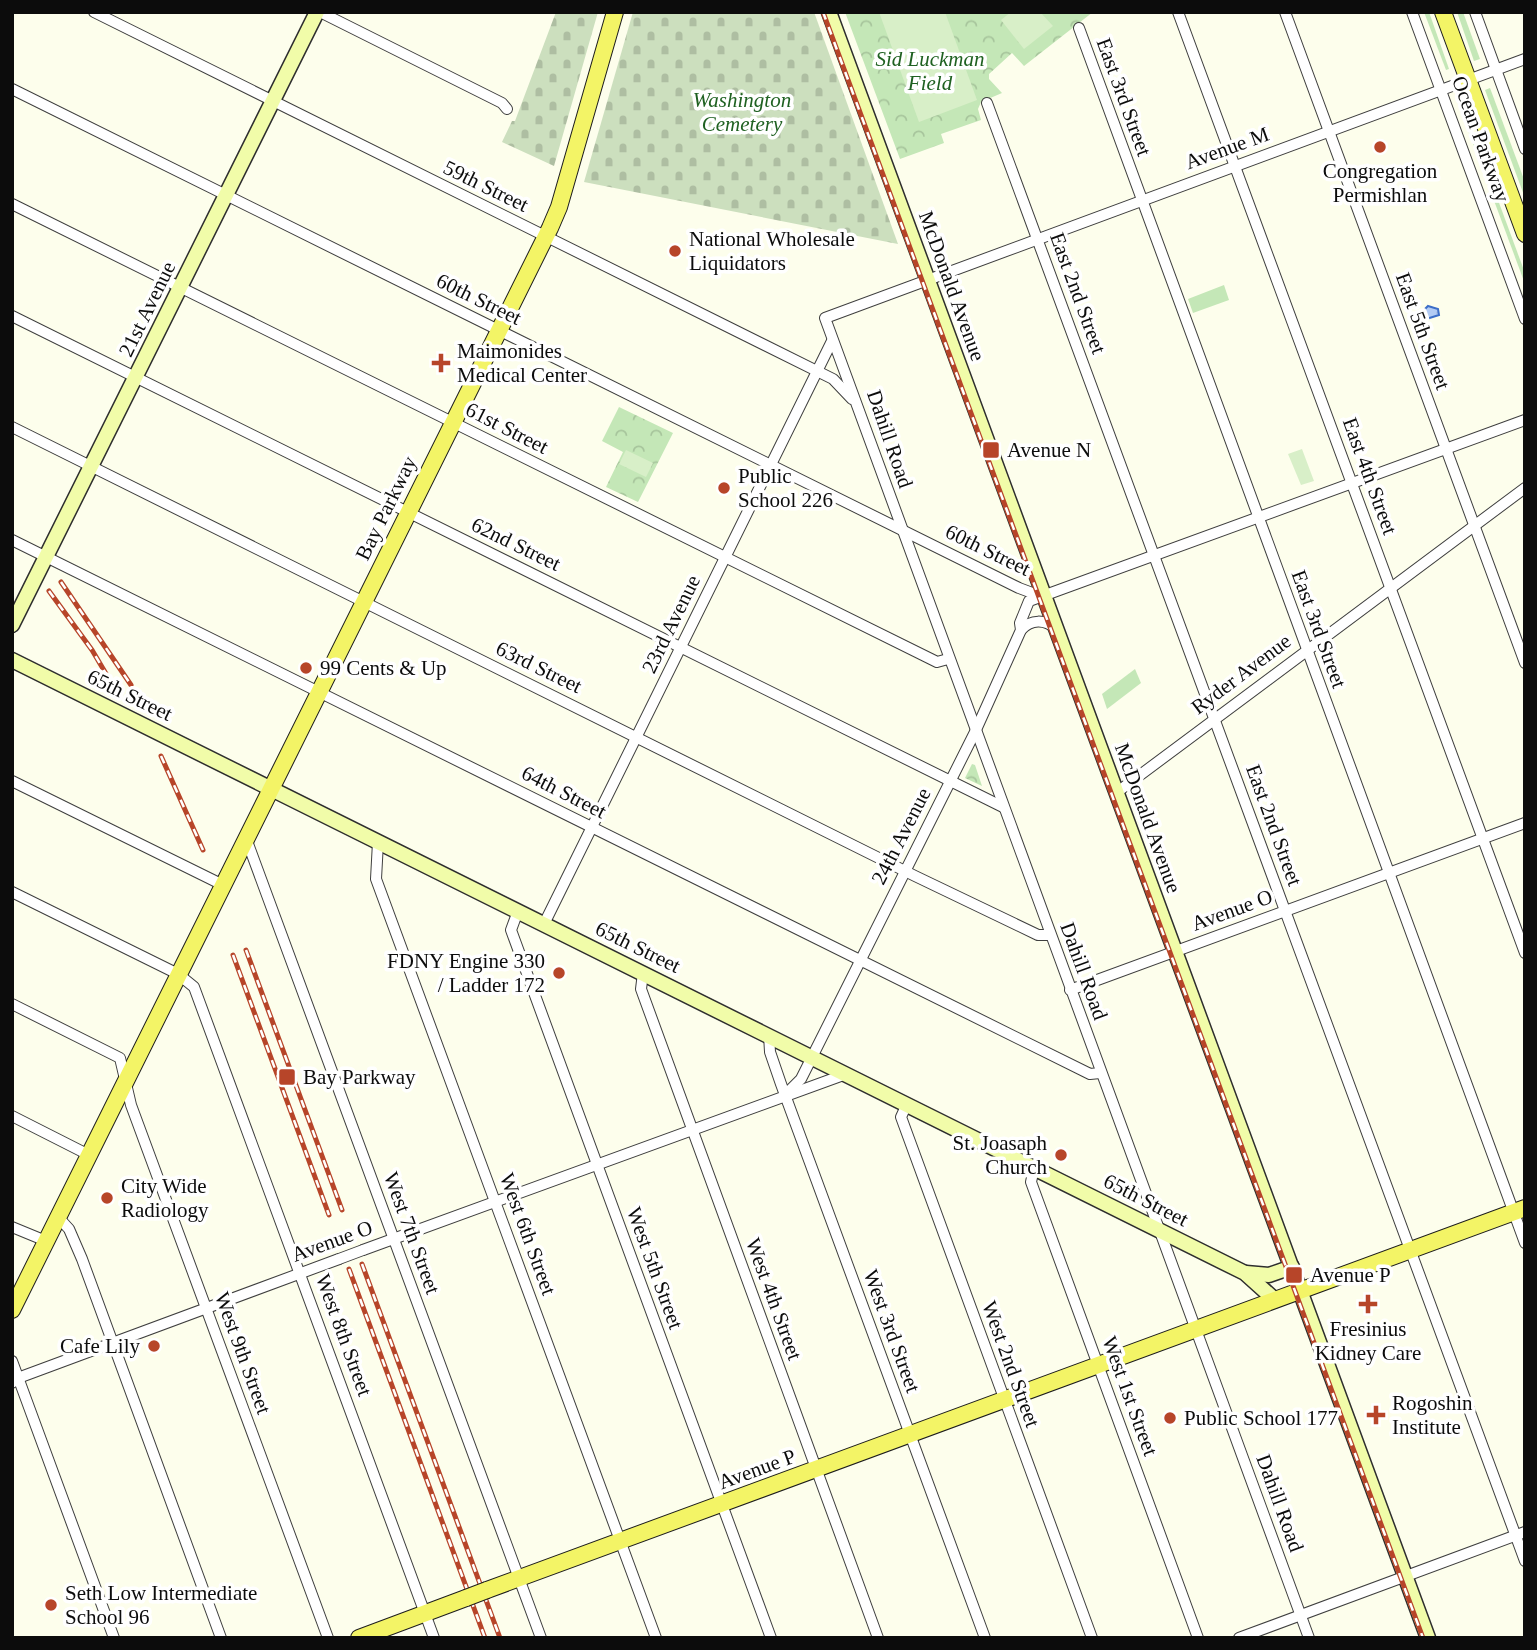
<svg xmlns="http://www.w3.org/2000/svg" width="1537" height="1650" font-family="Georgia,serif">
<defs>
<pattern id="cemetery-stones" width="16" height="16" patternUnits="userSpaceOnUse" patternTransform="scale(1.75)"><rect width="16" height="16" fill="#ccdfbe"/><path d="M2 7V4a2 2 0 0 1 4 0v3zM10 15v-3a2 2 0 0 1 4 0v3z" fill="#aebea2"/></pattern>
<pattern id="park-crowns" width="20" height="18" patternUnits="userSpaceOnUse" patternTransform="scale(1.75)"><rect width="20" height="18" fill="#c4e7b7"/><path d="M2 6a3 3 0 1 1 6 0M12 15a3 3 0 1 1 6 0" fill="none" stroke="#a7c59c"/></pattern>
<pattern id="water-ripples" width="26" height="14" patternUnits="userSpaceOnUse" patternTransform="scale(1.75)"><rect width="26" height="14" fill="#b2cbf4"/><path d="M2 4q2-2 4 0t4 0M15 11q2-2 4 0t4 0" fill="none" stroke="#98add0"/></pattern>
</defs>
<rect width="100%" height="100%" fill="#fdfeec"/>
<g fill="#c4e7b7">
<path d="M1424,12H1429L1449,69L1446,70Z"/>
<path d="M1457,12H1463L1480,59L1474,61Z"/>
<path d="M1490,88L1525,182V198L1485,90Z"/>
<path d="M1461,100L1525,273V284L1457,101Z"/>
<path d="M1224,285L1229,300L1193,313L1188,299Z"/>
<path d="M1135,669L1141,683L1107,709L1102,694Z"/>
</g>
<g fill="url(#cemetery-stones)">
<path d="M556,12H598L554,166L502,142L512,121H515Z"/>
<path d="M633,12H814L898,244L584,182Z"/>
</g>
<g fill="url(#park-crowns)">
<path d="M845,12H1093L1024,66L1012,53L989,74V79L1002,93L981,102L978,109L981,120L941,134L944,143L900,159Z"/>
<path d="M619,407L673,433L638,502L606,487L623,452L602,441Z"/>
<path d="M972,764L975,765L982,786L965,778Z"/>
</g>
<g fill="#d8efc8">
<path d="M879,12H945L977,100L919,122Z"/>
<path d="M1011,12H1040L1053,26L1024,49L1001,20Z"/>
<path d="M1302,449L1314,481L1301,485L1288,454Z"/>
<path d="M626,450L653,463L646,477L619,464Z"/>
</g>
<path fill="url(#water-ripples)" stroke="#3c6ec8" stroke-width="2" d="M1428,306L1438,309L1439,315L1420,321L1418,316Z"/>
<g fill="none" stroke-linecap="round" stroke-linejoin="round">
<defs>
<g id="street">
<path d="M94,12L833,379L852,399"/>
<path d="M320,12L502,103L507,109"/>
<path d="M1178,12L1525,953"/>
<path d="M1285,12L1525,663"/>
<path d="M1412,12L1525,319"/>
<path d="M1475,12L1525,149"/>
<path d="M1079,28L1525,1243"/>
<path d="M12,89L1019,588L1043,597"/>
<path d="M987,103L1525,1561"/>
<path d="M12,204L937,662L948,659"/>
<path d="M12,316L1003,807"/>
<path d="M12,427L915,876L1038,935H1049"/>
<path d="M12,540L1090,1074L1100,1073"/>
<path d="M1021,630C1031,619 1045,619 1056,629"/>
<path d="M12,781L225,886"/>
<path d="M1116,793L1525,488"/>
<path d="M247,841L541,1638"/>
<path d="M378,842L376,879L656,1638"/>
<path d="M12,892L178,974L194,987L434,1638"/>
<path d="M518,911L511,930L771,1638"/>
<path d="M544,924L832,341"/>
<path d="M643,973L641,989L878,1638"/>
<path d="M1070,990L1525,823"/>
<path d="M12,1004L120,1058L131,1105L328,1638"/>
<path d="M769,1035L770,1052L781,1084L985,1638"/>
<path d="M785,1095L801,1079L975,732L1021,630L1020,623L1029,601L1525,420"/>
<path d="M907,1104L901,1117L1092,1638"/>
<path d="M12,1116L89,1155"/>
<path d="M1034,1168L1031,1182L1198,1638"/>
<path d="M58,1217L69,1229L82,1259L221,1638"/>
<path d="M12,1227L46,1241"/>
<path d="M363,1250L846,1074"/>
<path d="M12,1361L114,1638"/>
<path d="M12,1383L18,1378L339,1259"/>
<path d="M1239,1638L1525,1532"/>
<path d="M1309,1638L825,318L1525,59"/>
</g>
<g id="secondary">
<path d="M829,12L1428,1638"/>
<path d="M12,625L317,12"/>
<path d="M12,660L1245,1273L1275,1300"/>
<path d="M1246,1273L1269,1275L1292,1267"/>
</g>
<g id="primary">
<path d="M1443,12L1525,234"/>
<path d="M12,1310L550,228L559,207L615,12"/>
<path d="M487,1590L1525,1208"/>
<path d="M359,1638L466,1598"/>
</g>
</defs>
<use href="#street" stroke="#3f3f3f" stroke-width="12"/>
<use href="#secondary" stroke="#2e2e2e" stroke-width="17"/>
<use href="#primary" stroke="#1d1d1d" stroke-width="18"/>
<use href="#street" stroke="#fff" stroke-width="10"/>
<use href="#secondary" stroke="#f1fca9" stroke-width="14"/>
<use href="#primary" stroke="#f3f466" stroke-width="16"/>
<defs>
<g id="rail">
<path d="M823,12L1423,1638"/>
<path d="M61,582L131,685"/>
<path d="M49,591L92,650L115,689"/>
<path d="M161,756L203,850"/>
<path d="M246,950L342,1210"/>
<path d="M233,955L329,1215"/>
<path d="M362,1264L500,1638"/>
<path d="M349,1269L485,1638"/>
</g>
</defs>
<use href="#rail" stroke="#b74529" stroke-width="5"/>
<use href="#rail" stroke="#fff" stroke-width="2.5" stroke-dasharray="8" stroke-linecap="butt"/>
<defs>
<path id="street-bridge" d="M339,1259L363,1250"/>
<path id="primary-bridge" d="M466,1598L487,1590"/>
</defs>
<use href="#street-bridge" stroke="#3f3f3f" stroke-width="12" stroke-linecap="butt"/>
<use href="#primary-bridge" stroke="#1d1d1d" stroke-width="18" stroke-linecap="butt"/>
<use href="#street-bridge" stroke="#fff" stroke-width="10"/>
<use href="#primary-bridge" stroke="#f3f466" stroke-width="16"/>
</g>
<g fill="#b74529" stroke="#fff" stroke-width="2.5">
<circle cx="1380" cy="147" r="7"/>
<circle cx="675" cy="251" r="7"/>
<path d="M437.5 352.5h7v7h7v7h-7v7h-7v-7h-7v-7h7z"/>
<rect x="982" y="441" width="18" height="18" rx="3.5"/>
<circle cx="724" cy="488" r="7"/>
<circle cx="306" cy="668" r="7"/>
<circle cx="559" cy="973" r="7"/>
<rect x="278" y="1068" width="18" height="18" rx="3.5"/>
<circle cx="1061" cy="1155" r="7"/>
<circle cx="107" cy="1198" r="7"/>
<rect x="1285" y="1266" width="18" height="18" rx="3.5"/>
<path d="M1364.5 1293.5h7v7h7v7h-7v7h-7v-7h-7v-7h7z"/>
<circle cx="154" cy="1346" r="7"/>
<path d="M1372.5 1404.5h7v7h7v7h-7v7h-7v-7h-7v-7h7z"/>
<circle cx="1170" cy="1418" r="7"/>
<circle cx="51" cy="1605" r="7"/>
</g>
<g text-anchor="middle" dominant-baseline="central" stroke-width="7" stroke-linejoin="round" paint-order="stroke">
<g font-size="21" font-style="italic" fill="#1f6121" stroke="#fff">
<text x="930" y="59">Sid Luckman<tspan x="930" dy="24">Field</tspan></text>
<text x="742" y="100">Washington<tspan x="742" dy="24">Cemetery</tspan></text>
</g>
<g font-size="21" fill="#0c0c0c" stroke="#fff">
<text transform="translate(1124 97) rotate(70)">East 3rd Street</text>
<text transform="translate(1481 139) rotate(70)">Ocean Parkway</text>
<text transform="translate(1227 148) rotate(-20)">Avenue M</text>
<text transform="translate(486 186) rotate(26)">59th Street</text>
<text transform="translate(952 286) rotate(70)">McDonald Avenue</text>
<text transform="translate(1078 293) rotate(70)">East 2nd Street</text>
<text transform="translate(479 299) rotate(26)">60th Street</text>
<text transform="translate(147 309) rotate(-64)">21st Avenue</text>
<text transform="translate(1423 331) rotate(70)">East 5th Street</text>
<text transform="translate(507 428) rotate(27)">61st Street</text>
<text transform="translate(890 439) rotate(71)">Dahill Road</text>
<text transform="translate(1370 476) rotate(70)">East 4th Street</text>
<text transform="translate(386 508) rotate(-64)">Bay Parkway</text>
<text transform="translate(516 544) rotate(26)">62nd Street</text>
<text transform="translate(988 550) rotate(26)">60th Street</text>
<text transform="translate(671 624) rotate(-64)">23rd Avenue</text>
<text transform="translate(1319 629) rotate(70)">East 3rd Street</text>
<text transform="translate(539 667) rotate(26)">63rd Street</text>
<text transform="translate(1241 674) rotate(-37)">Ryder Avenue</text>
<text transform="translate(130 695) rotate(26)">65th Street</text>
<text transform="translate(564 792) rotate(27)">64th Street</text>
<text transform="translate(1148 818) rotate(70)">McDonald Avenue</text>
<text transform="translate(1274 825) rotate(70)">East 2nd Street</text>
<text transform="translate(901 836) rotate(-63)">24th Avenue</text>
<text transform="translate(1232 910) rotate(-20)">Avenue O</text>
<text transform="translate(638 947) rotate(26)">65th Street</text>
<text transform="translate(1084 971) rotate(70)">Dahill Road</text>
<text transform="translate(1146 1200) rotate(27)">65th Street</text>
<text transform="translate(412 1233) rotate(70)">West 7th Street</text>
<text transform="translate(528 1234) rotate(70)">West 6th Street</text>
<text transform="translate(332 1241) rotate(-20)">Avenue O</text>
<text transform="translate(655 1268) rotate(70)">West 5th Street</text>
<text transform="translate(774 1299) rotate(70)">West 4th Street</text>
<text transform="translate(892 1331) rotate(70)">West 3rd Street</text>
<text transform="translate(344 1335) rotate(70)">West 8th Street</text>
<text transform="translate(243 1353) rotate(70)">West 9th Street</text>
<text transform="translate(1011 1364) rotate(70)">West 2nd Street</text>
<text transform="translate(1130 1396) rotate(70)">West 1st Street</text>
<text transform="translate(757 1469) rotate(-20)">Avenue P</text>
<text transform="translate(1280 1503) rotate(70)">Dahill Road</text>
</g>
<g font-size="21" fill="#0c0c0c" stroke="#fff" text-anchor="start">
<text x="1380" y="171" text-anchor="middle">Congregation<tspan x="1380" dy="24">Permishlan</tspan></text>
<text x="689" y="239">National Wholesale<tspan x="689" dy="24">Liquidators</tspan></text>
<text x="457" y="351">Maimonides<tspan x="457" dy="24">Medical Center</tspan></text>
<text x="1007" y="450">Avenue N</text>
<text x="738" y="476">Public<tspan x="738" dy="24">School 226</tspan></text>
<text x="320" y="668">99 Cents &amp; Up</text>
<text x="545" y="961" text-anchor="end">FDNY Engine 330<tspan x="545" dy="24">/ Ladder 172</tspan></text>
<text x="303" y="1077">Bay Parkway</text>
<text x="1047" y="1143" text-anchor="end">St. Joasaph<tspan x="1047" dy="24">Church</tspan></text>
<text x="121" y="1186">City Wide<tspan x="121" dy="24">Radiology</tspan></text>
<text x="1310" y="1275">Avenue P</text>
<text x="1368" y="1329" text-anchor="middle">Fresinius<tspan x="1368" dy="24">Kidney Care</tspan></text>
<text x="140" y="1346" text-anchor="end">Cafe Lily</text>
<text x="1392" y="1403">Rogoshin<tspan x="1392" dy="24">Institute</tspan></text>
<text x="1184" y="1418">Public School 177</text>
<text x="65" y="1593">Seth Low Intermediate<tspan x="65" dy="24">School 96</tspan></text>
</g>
</g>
<rect width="1537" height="1650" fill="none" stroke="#0c0c0c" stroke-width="28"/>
</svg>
